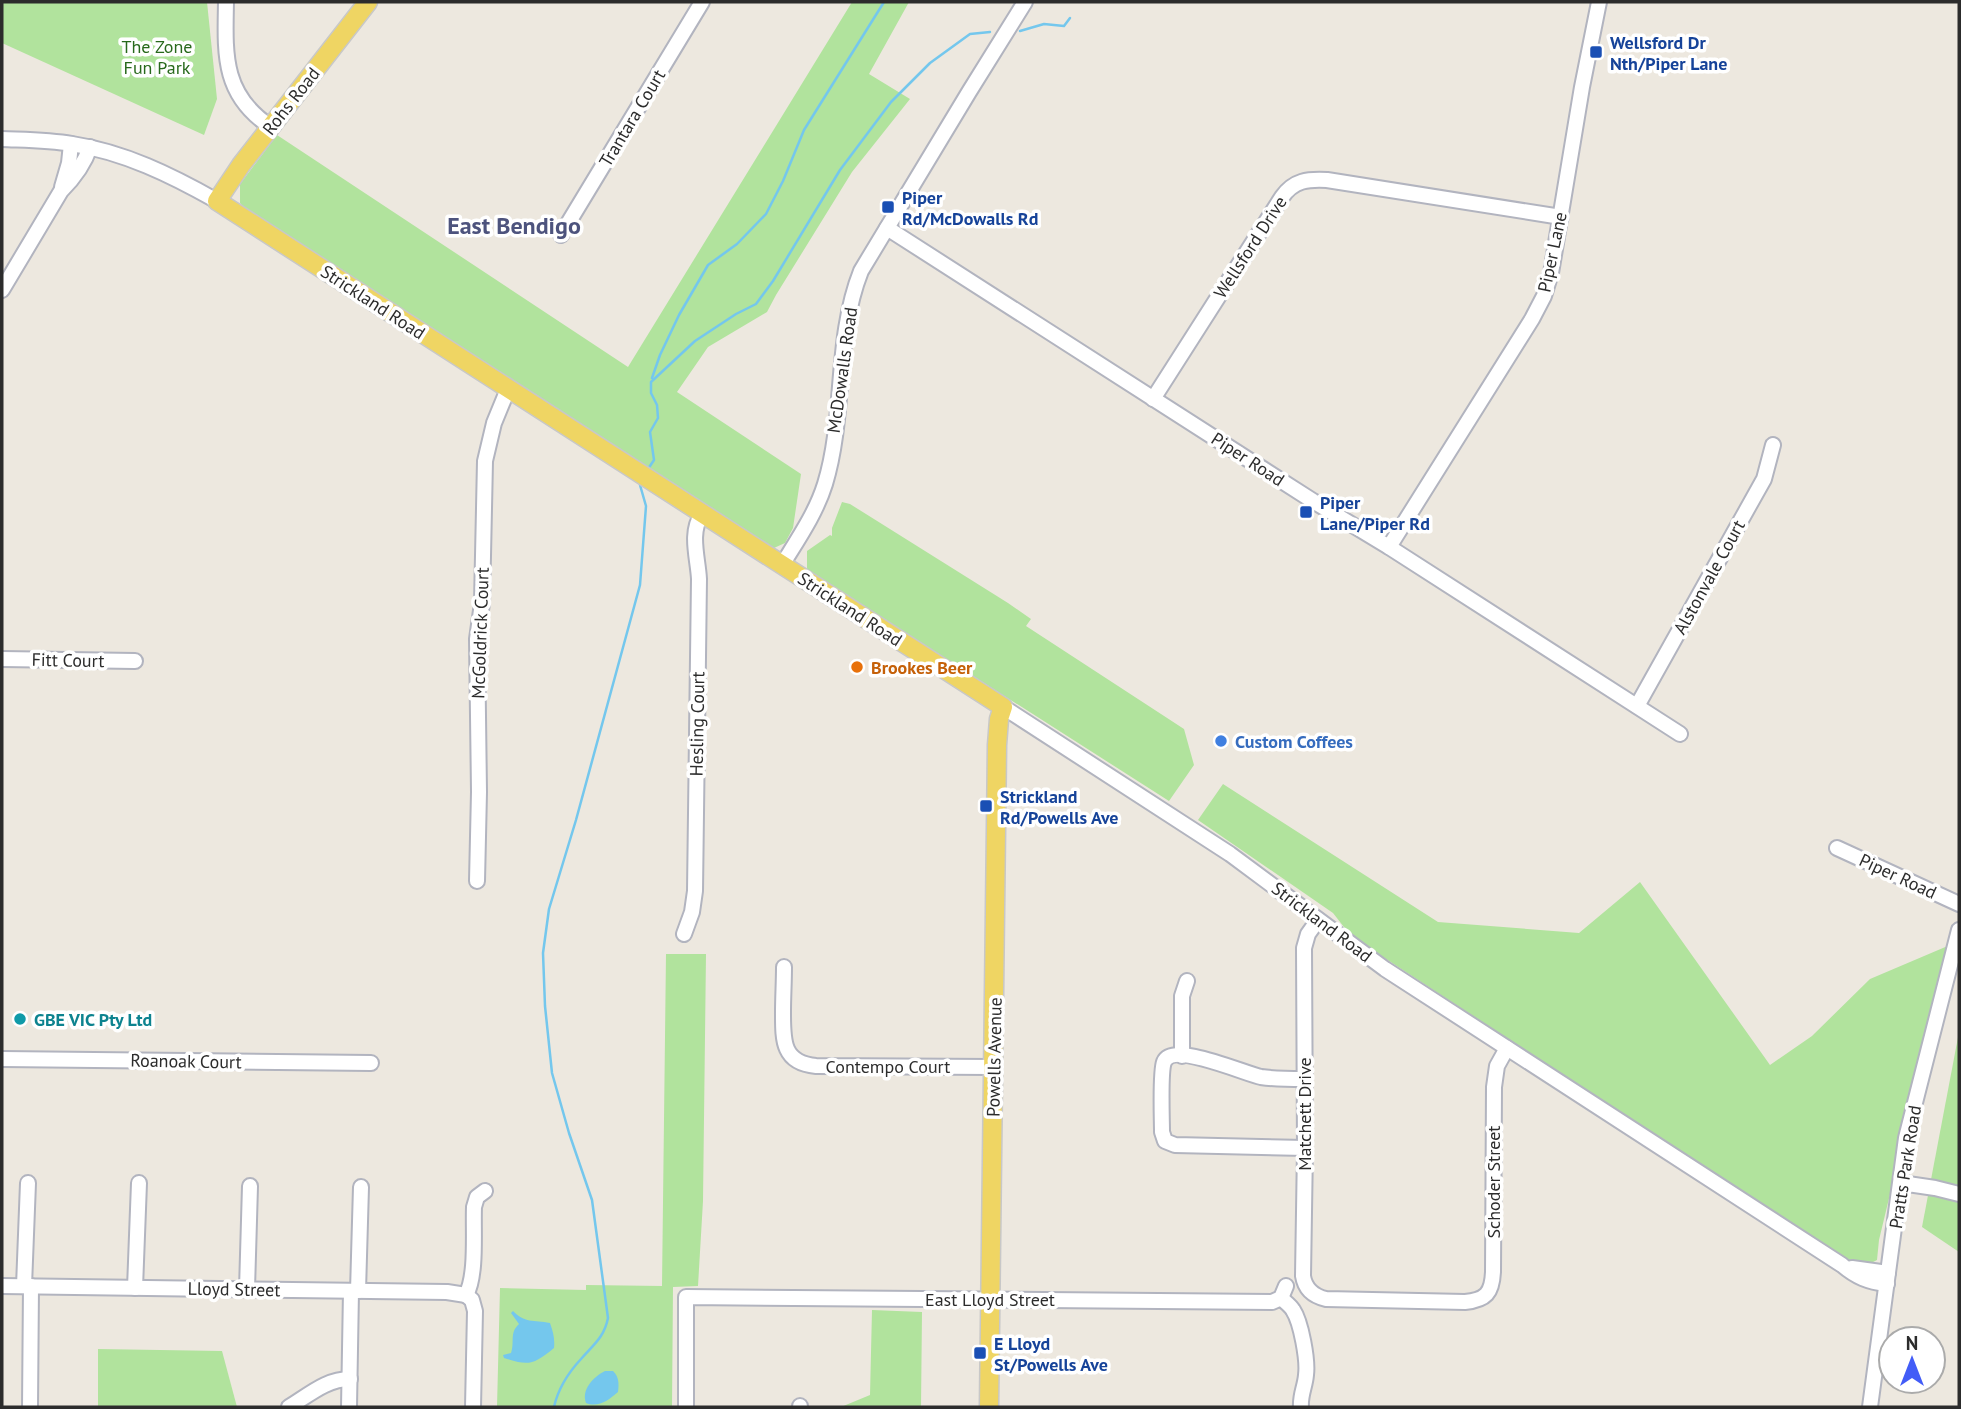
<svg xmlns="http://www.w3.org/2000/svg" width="1961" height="1409" font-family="'PT Sans',sans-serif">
<rect width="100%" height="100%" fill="#ede8df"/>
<g fill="#b1e39d">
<path d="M2,2H207L217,99L204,135L2,43Z"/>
<path d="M852,2H909L869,74L910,99L852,172L776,295L767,312L708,347L677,392L801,474L793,528L785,543L774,548L743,534L249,214L240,203V184L277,135L628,367Z"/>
<path d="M842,502L850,504L1008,603L1031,619L1026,626L1184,729L1194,765L1169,801L807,570V551L830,535L832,536V528Z"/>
<path d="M1223,784L1438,922L1579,933L1640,882L1770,1065L1812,1036L1870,979L1950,945L1879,1240L1877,1260L1867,1265L1850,1263L1351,936L1333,913L1198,820Z"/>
<path d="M666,954H706L703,1201L698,1286L673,1287L672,1407H497L500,1288L586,1290V1285L662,1286Z"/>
<path d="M1959,1032V1252L1922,1227Z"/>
<path d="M872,1310L922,1312L921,1407H841L870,1395Z"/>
<path d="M98,1349L222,1351L237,1407L98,1406Z"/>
</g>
<g fill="#74c7ed">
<path d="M513,1311C524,1323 534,1320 550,1323C553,1332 555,1338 554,1348C533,1365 529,1366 504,1358L503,1355L511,1353C515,1342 509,1333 519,1324L511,1313Z"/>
<path d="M605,1371H613C619,1377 619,1383 618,1392C609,1400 598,1408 586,1403C581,1390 593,1377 605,1371Z"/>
</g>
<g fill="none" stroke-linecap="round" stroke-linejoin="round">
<g stroke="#74c7ed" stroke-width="2.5">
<path d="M1020,31L1044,24L1064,26L1070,18"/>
<path d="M652,378L660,355L679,315L708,265L737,244L766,214L783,181L804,130L884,2"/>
<path d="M648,469L654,460L650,432L658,418L657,405L651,393V382L695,341L736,314L756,304L773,281L840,170L891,102L930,63L970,34L990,32"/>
<path d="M554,1407C558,1389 568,1373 581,1359C593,1345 604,1338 608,1318L592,1200L569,1133L552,1073L545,1006L543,953L549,909L576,820L640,585L646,506L640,485"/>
</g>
<defs>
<g id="minor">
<path d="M226,2C225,54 222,95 271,127"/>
<path d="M2,139C25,140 49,140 72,144C124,152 171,175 217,201"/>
<path d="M62,187L69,163L71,144"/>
<path d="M887,228L1313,501L1389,547L1680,734"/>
<path d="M561,235L702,2"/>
<path d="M2,290L61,191C74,178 84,165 90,147"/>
<path d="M1153,399L1282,197C1294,180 1308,179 1327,180L1561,217"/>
<path d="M1389,547L1532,319L1544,296L1551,273L1582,87L1599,2"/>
<path d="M782,565C798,539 816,513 825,484C846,415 834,339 861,271L969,92L1025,2"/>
<path d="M2,659L135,661"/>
<path d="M1637,706L1764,479L1773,445"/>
<path d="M1003,707L1230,854L1385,969L1842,1265C1856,1277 1868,1282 1887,1284"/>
<path d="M1837,848L1959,904"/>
<path d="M477,881L479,792L477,639L482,603L485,461L494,423L508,389"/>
<path d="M1318,920L1308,934L1304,948L1305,1148L1303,1276C1305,1289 1313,1296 1326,1299L1465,1302C1486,1300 1492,1293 1493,1272L1494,1087L1497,1066L1507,1048"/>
<path d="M684,934L692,912L695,891L699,579C698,558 689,533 702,514"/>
<path d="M784,967C784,982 783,997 783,1012C783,1040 782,1063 816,1066L993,1067"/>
<path d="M1182,1056V996L1187,981"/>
<path d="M2,1059L371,1063"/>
<path d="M1304,1079C1290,1079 1275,1079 1261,1077C1245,1074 1173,1041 1164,1062C1160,1072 1162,1119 1162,1132L1165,1141L1175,1145L1305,1148"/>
<path d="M1901,1183L1935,1188L1959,1194"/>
<path d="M1852,1268L1888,1273"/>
<path d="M2,1286L447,1292L466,1295"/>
<path d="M24,1286L28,1183"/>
<path d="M135,1288L139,1183"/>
<path d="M247,1289L250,1186"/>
<path d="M358,1291L361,1187"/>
<path d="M466,1295L472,1300L475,1311L473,1407"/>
<path d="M466,1295C477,1275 473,1231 474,1207L477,1197L485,1191"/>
<path d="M1281,1298C1285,1302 1290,1305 1293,1310C1301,1322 1308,1360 1306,1375C1305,1387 1300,1395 1301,1407"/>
<path d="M30,1407L31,1286"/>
<path d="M289,1407C309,1395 326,1379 350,1379"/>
<path d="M349,1407L351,1291"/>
<path d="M686,1407V1297L1272,1302L1281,1298L1286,1286"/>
<path d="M800,1407V1406"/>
<path d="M1870,1407L1906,1138L1959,930"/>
</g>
<path id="major" d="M368,2L241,165L217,201L1003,707L999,719L997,745L989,1407"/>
</defs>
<use href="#minor" stroke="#b2b4bf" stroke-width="18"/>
<use href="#major" stroke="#c8c8c8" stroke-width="21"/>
<use href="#minor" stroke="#fff" stroke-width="14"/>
<use href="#major" stroke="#efd563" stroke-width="18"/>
</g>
<g fill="#1a4fb4" stroke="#fff" stroke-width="2.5">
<rect x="1589" y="45" width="14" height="14" rx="3.5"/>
<rect x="881" y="200" width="14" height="14" rx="3.5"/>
<rect x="1299" y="505" width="14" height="14" rx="3.5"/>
<rect x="979" y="799" width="14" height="14" rx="3.5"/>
<rect x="973" y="1346" width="14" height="14" rx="3.5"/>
</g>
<circle fill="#e8710a" stroke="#fff" stroke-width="2.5" cx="857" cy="667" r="7"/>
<circle fill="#3f7fe0" stroke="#fff" stroke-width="2.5" cx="1221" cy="741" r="7"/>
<circle fill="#0f9aa8" stroke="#fff" stroke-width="2.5" cx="20" cy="1019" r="7"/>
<g text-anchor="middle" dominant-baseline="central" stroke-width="7" stroke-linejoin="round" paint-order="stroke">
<g font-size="18" font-weight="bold" fill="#164399" stroke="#fff" text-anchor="start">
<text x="1610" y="42">Wellsford Dr<tspan x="1610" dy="21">Nth/Piper Lane</tspan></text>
<text x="902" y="197">Piper<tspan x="902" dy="21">Rd/McDowalls Rd</tspan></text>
<text x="1320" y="502">Piper<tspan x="1320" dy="21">Lane/Piper Rd</tspan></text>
<text x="1000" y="796">Strickland<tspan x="1000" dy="21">Rd/Powells Ave</tspan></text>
<text x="994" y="1343">E Lloyd<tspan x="994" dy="21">St/Powells Ave</tspan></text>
</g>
<g font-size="18" fill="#28691c" stroke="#fff">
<text x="157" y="46">The Zone<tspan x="157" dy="21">Fun Park</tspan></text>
</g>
<g font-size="18" fill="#2c2c2c" stroke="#fff">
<text transform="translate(291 101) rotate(-52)">Rohs Road</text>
<text transform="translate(632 118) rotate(-59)">Trantara Court</text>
<text transform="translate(1250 247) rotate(-57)">Wellsford Drive</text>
<text transform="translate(1552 252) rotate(-78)">Piper Lane</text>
<text transform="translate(373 302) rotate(33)">Strickland Road</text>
<text transform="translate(842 370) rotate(-82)">McDowalls Road</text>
<text transform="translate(1248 459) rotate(33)">Piper Road</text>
<text transform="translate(1709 577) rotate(-61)">Alstonvale Court</text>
<text transform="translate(850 609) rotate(33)">Strickland Road</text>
<text transform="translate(480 633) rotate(-88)">McGoldrick Court</text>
<text transform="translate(68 660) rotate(1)">Fitt Court</text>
<text transform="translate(697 724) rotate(-89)">Hesling Court</text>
<text transform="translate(1898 876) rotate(25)">Piper Road</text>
<text transform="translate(1322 922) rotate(37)">Strickland Road</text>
<text transform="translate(994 1057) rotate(-89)">Powells Avenue</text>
<text transform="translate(186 1061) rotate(1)">Roanoak Court</text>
<text x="888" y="1066">Contempo Court</text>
<text transform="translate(1304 1114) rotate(-90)">Matchett Drive</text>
<text transform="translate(1905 1167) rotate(-81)">Pratts Park Road</text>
<text transform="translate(1493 1182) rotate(-90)">Schoder Street</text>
<text transform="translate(234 1289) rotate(1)">Lloyd Street</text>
<text x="990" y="1299">East Lloyd Street</text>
</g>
<g font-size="18" font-weight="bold" fill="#c56008" stroke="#fff" text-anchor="start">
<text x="871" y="667">Brookes Beer</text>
</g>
<g font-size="18" font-weight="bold" fill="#366cbe" stroke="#fff" text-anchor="start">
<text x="1235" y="741">Custom Coffees</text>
</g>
<g font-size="18" font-weight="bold" fill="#0d838f" stroke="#fff" text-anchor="start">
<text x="34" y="1019">GBE VIC Pty Ltd</text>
</g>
<g font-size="24" font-weight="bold" fill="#4d537d" stroke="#fff">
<text x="514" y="225">East Bendigo</text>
</g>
</g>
<rect width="1961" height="1409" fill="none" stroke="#2c2c2c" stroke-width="7"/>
<g transform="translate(1912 1360)"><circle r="33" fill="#ffffff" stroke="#ababab" stroke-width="2"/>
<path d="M0-5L12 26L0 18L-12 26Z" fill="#425cf7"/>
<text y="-10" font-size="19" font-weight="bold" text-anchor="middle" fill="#2c2c2c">N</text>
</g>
</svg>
